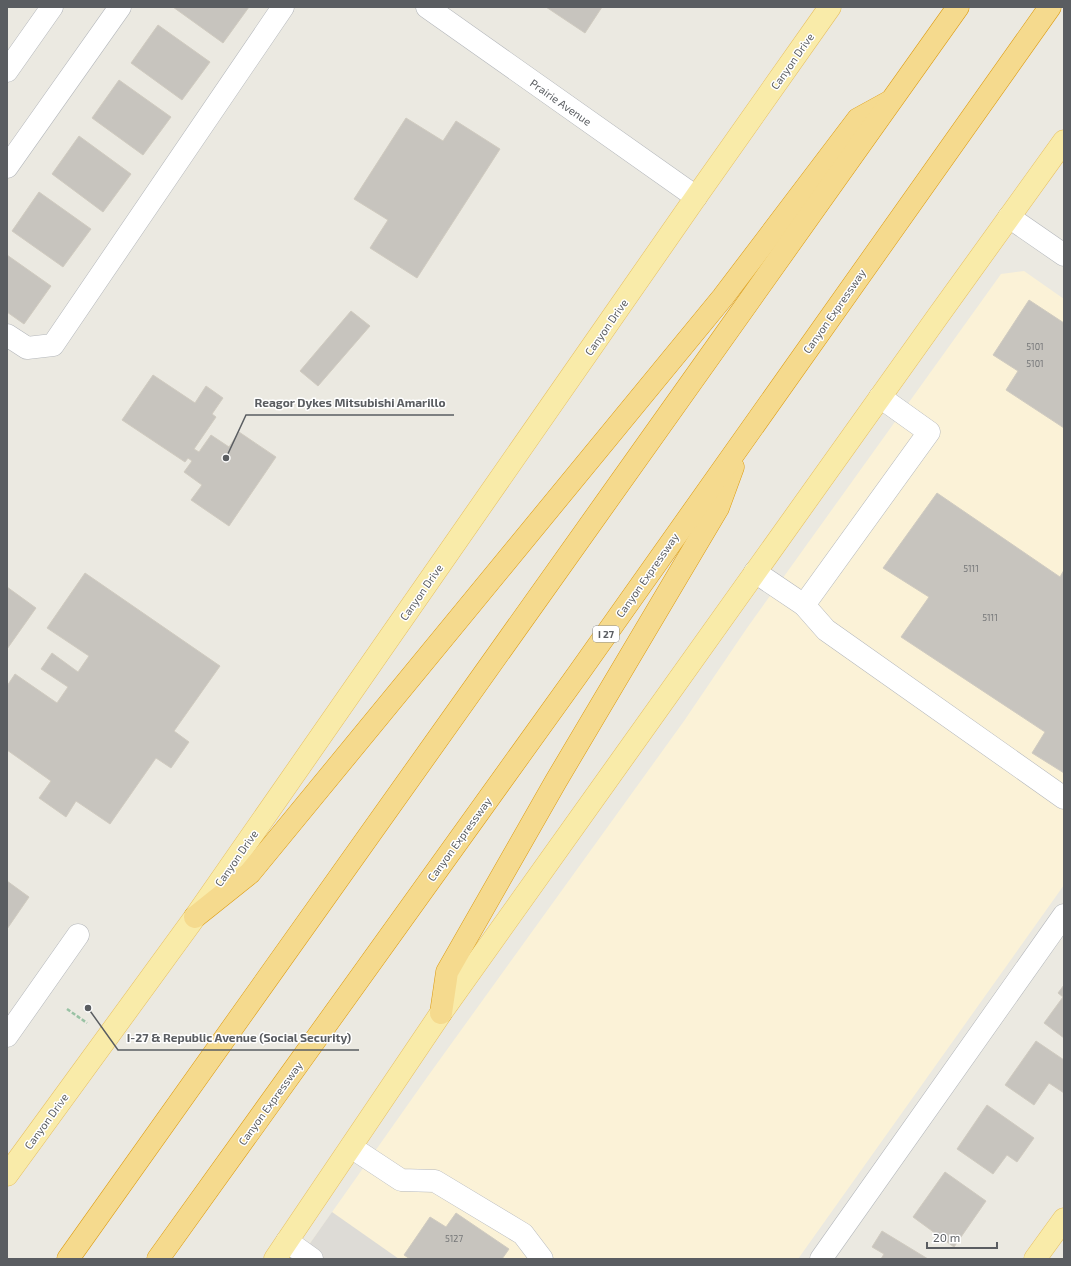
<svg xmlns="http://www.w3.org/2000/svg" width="1071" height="1266" font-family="'Exo 2',sans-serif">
<rect width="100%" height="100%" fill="#ebe9e1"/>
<path fill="#fbf2d7" d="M1024,271L1064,299V885L798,1259H299L428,1076L684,721L747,628L1001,274Z"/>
<path fill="#dddbd6" d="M332,1212L399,1259H299Z"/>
<g fill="#c7c4be" stroke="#d0cbc0">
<path d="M173,7H249L223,43Z"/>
<path d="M546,7H602L585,33Z"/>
<path d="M158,25L210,62L182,100L131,63Z"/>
<path d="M119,80L171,117L143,155L92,118Z"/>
<path d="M406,118L443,141L456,121L500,149L417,278L370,248L388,220L354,199Z"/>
<path d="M79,136L131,174L103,212L52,174Z"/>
<path d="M39,192L91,229L63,267L12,231Z"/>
<path d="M7,255L51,286L24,324L7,312Z"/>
<path d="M1029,300L1064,323V428L1006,390L1018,371L993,355Z"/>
<path d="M351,311L370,326L318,386L300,371Z"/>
<path d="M153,375L195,403L206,386L223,398L212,414L216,417L194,449L199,452L211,435L229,447L239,432L276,457L229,526L191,500L202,485L184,472L192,461L188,458L185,462L122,420Z"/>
<path d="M937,493L1060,577L1064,570V773L1032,753L1045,732L901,637L929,597L883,568Z"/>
<path d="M85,573L220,666L174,731L189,742L171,768L156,758L110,824L76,801L66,817L39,798L51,781L7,750V686L15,674L57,703L68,687L41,669L52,653L78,672L89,656L47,628Z"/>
<path d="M7,587L36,608L7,649Z"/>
<path d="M7,881L29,897L7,929Z"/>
<path d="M1064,985V1038L1044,1023L1063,997L1058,993Z"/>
<path d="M1036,1041L1064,1060V1093L1049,1083L1034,1105L1005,1085Z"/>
<path d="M987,1105L1034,1138L1017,1162L1007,1155L993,1174L957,1149Z"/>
<path d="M945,1172L986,1201L954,1247L913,1217Z"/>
<path d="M456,1213L509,1249L502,1259H410L404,1255L430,1217L446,1227Z"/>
<path d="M882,1231L928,1259H881L884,1254L872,1247Z"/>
</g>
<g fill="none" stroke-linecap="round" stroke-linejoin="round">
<defs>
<g id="minor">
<path d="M427,7L696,197"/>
<path d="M7,71L52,7"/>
<path d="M7,167L120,7"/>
<path d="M1009,217L1064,255"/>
<path d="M7,335L27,348L53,345L283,7"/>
<path d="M755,572L804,605L929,432L880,397"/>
<path d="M804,605L826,630L1064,798"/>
<path d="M7,1036L78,935"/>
<path d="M351,1147L401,1180L435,1181L523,1234L542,1259"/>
<path d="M287,1241L312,1259"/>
<path d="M821,1259L1064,915"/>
</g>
<g id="major">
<path d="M7,1175L195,917L696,197L830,7"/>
<path d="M275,1259L441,1013L938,316L1064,141"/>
<path d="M1035,1259L1064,1219"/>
</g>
<g id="highway">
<path d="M195,917L250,873L723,297L858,119L889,102"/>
<path d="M441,1013L447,972L556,781L718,508L733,467"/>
<path d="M68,1259L958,7"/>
<path d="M158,1259L578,674L1050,7"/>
</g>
</defs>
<use href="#minor" stroke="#b4b7bb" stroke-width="23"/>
<use href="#major" stroke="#e7bf5f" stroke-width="23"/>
<use href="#highway" stroke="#dd9b0f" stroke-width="23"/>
<path stroke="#99c2a4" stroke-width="2.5" stroke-dasharray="4 2" stroke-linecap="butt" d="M67,1009L87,1023"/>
<use href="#minor" stroke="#fff" stroke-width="22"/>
<use href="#major" stroke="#f9eba9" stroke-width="22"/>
<use href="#highway" stroke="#f5da8e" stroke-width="22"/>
</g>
<g text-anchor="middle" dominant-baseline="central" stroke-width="3" stroke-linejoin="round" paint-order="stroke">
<g font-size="9" fill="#757778">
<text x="1035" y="346">5101</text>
<text x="1035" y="363">5101</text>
<text x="971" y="568">5111</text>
<text x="990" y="617">5111</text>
<text x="454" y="1238">5127</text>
</g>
<rect fill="#fff" stroke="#8c8e90" stroke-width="1" x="593" y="626" width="26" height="16" rx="3"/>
<g font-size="10" font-weight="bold" fill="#5a5d61">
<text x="606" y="634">I 27</text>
</g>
<g font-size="11" fill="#5a5d61" stroke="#fff">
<text transform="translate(792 61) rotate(-55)">Canyon Drive</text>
<text transform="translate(561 102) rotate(35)">Prairie Avenue</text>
<text transform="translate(834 311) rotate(-55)">Canyon Expressway</text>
<text transform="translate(606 327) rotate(-55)">Canyon Drive</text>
<text transform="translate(647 575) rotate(-55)">Canyon Expressway</text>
<text transform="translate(421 592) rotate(-55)">Canyon Drive</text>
<text transform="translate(459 839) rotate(-54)">Canyon Expressway</text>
<text transform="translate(236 858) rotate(-55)">Canyon Drive</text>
<text transform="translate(270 1103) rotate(-54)">Canyon Expressway</text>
<text transform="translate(46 1121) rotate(-54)">Canyon Drive</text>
</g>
</g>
<path fill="none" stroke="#5a5d61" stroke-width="1.5" d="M226 458L246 415H454M88 1008L118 1050H359"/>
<g fill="#5a5d61" stroke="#fff" stroke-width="1.5">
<circle cx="226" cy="458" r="4"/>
<circle cx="88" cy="1008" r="4"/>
</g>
<g font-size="12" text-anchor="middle" font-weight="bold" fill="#5a5d61" stroke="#fff" stroke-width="3" stroke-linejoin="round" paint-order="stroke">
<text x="350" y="407">Reagor Dykes Mitsubishi Amarillo</text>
<text x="239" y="1042">I-27 &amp; Republic Avenue (Social Security)</text>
</g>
<rect width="1071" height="1266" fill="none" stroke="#5a5d61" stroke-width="16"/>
<path d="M927 1242v6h70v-6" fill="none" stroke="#5a5d61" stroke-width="2"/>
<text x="933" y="1242" font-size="12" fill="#5a5d61" stroke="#ffffff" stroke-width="3" paint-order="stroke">20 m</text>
</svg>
